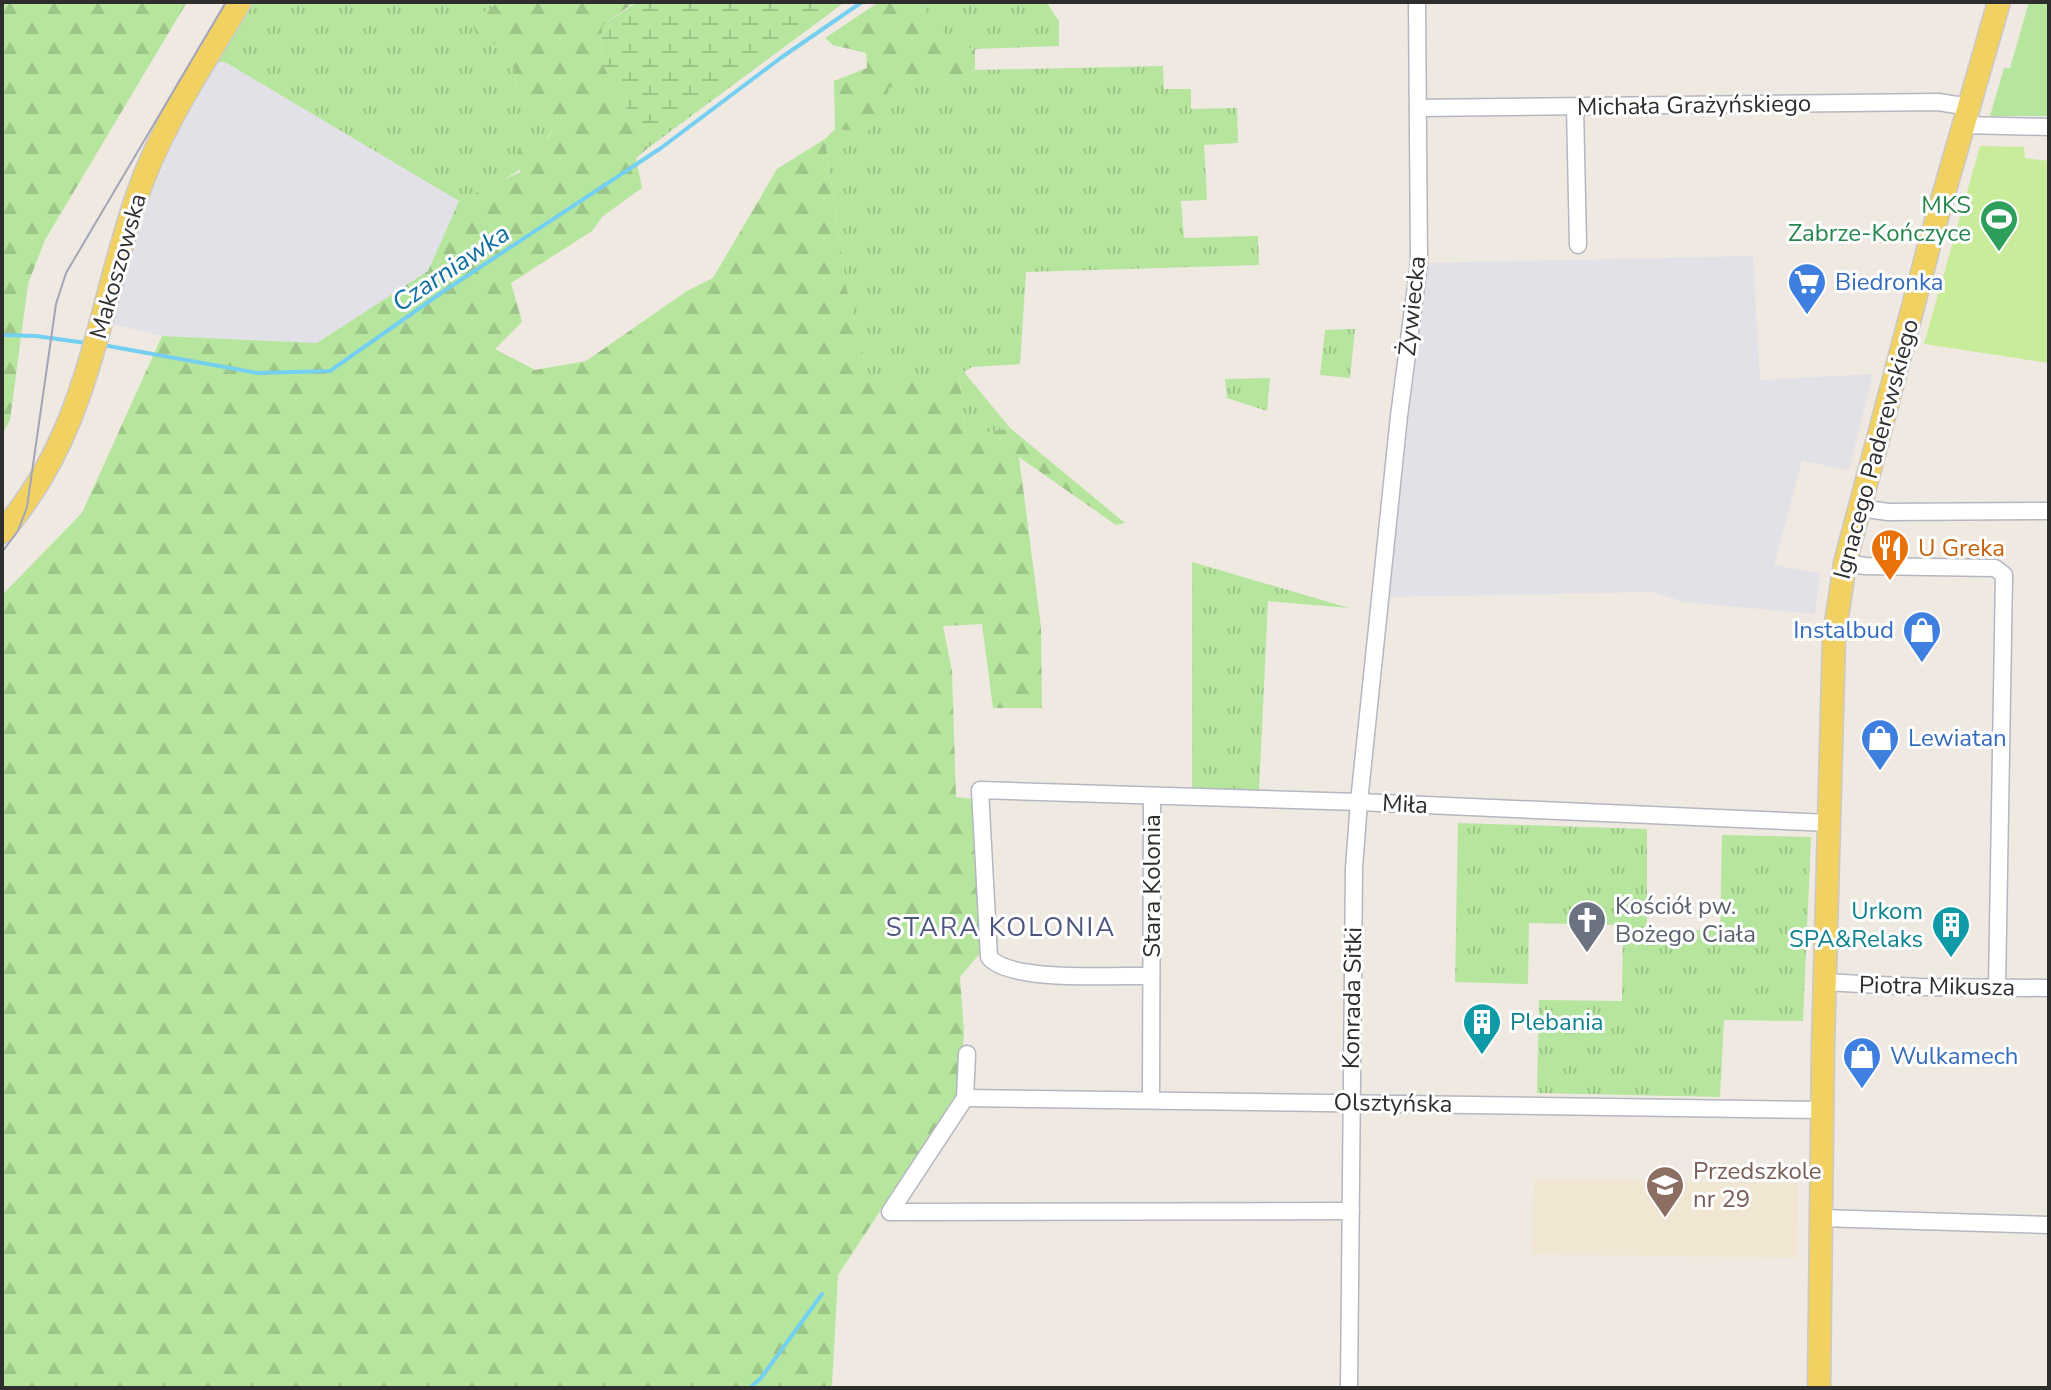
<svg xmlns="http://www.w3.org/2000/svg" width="2051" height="1390" font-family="'Nunito Sans',sans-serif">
<defs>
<pattern id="grass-tufts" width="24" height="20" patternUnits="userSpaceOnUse" patternTransform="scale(2)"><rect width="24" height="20" fill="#b6e59e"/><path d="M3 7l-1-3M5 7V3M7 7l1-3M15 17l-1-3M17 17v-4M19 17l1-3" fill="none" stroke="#9dc588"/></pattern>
<pattern id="forest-firs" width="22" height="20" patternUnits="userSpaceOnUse" patternTransform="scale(2)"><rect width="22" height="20" fill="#b6e59e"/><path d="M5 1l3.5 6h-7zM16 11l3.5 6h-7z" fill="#9dc588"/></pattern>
<pattern id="wetland-marsh" width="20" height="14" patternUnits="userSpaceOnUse" patternTransform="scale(2)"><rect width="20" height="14" fill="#b6e59e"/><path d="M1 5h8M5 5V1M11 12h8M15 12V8" fill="none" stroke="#9dc588"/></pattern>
</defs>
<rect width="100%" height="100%" fill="#efe9e1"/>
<g fill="#e3e1e8">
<path d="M218,62H225L459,201L429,271L317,343L162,336L112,324L152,191L178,133Z"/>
<path d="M1753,256L1760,380L1873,374L1849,470L1802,461L1774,565L1820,573L1815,614L1684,602L1653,592L1389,597L1426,263Z"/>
</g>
<path fill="#f0e6d1" d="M1534,1179L1798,1183L1797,1258L1532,1254Z"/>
<g fill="url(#grass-tufts)">
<path d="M253,2H499L472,21L512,51L519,102L555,121C540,169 500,181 459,201L225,62H218Z"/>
<path d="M918,2H1046L1059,21V46L975,49L954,45Z"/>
<path d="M1163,66L1164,89H1191V109L1237,108L1238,143L1204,145L1207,200L1181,201L1184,238L1258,236L1259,265L1026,272L1020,364L972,367L964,372L1010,428L966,436L959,374H868L846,286L825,139L835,129L865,132L878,122L888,88L920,76L943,80L960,77L975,70Z"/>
<path d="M1355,329L1350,378L1320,375L1325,330Z"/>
<path d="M1270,378L1267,411L1227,398L1225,379Z"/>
<path d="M1192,562L1349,608L1268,601L1259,791L1192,790Z"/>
<path d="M1458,823L1647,829V929L1720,931L1722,835L1811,837L1803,1021L1724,1020L1720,1097L1537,1093L1539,1000L1622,1001L1623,925L1529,923L1528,984L1455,982Z"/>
</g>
<g fill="url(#forest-firs)">
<path d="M2,2H187L45,240L28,284L10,420L2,435Z"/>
<path d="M499,2H631L632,4L602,26L601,61L648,148L636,158L642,188L603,216L592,231L511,283L522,322L495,349L535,370L586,361L687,291L713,278L777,169L825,139L846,286L868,374H959L966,436L1010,428L1125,523L1116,525L1019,457L1041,627L1042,708H993L982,624L943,626L952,671L956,797L972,799L981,952L960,977L964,1033L959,1091L838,1275L832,1385L828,1388H2V595L82,513L162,336L317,343L428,271L459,201L520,172L519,152L528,139L549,138L555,121L519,102L512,51L477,37L472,21Z"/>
<path d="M879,2H918L954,44L975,49V70L960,77L943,80L920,76L889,88L878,123L865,132L835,129L834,81L867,68L866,53L833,45L825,38Z"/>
</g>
<path fill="url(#wetland-marsh)" d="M637,2H845L648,148L601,61L602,26Z"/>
<path fill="#b6e59e" d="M2029,2H2049V116H1990L2004,68H2010Z"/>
<path fill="#c9ec9a" d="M1980,146L2024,147L2025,158L2049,161V363L1924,344Z"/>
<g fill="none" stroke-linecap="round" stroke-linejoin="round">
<g stroke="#75cff0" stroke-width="4">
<path d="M2,335L36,336L86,343"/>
<path d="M103,345L257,373L330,371L444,291L661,148L782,57L862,2"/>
<path d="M750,1388L761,1378L822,1294"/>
</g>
<defs>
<g id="minor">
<path d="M1575,107L1578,245"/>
<path d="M1418,108L1938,102L1970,107"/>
<path d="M1965,125L2049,127"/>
<path d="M1860,508L1888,512L2049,511"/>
<path d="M1845,563L1865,566L1995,568L2004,575L1997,988"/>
<path d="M1151,976C1118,975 1009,983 989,957L980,790L1359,802L1829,823"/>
<path d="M1824,982L1919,987L2049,988"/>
<path d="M967,1054L965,1098L890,1212L1351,1211"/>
<path d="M965,1098L1822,1110"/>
<path d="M1151,1100L1152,797"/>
<path d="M1820,1218L2049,1225"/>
<path d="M1349,1388L1354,868L1359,802L1399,416L1419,263L1417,2"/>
</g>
<g id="major">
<path d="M2,532C89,432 96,316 137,196C161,126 203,65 240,2"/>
<path d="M1819,1388L1823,1046L1834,637L1845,563L1932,235L1999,2"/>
</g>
</defs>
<use href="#minor" stroke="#b4b7c1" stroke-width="19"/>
<use href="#major" stroke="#c9c9c9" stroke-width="25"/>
<use href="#minor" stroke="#fff" stroke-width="16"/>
<use href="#major" stroke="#f2d163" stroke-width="22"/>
<path stroke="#a3a6b8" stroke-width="2" d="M2,552L18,531L27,507L56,304L66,273L226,2"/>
</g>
<defs>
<symbol id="stadium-pin" viewBox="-11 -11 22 30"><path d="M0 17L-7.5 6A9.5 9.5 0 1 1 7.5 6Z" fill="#2e9e5b" stroke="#fff"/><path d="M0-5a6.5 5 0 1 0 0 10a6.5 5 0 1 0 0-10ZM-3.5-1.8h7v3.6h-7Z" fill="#fff"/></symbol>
<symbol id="supermarket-pin" viewBox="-11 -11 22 30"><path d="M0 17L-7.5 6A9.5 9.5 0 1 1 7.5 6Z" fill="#3f7fe0" stroke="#fff"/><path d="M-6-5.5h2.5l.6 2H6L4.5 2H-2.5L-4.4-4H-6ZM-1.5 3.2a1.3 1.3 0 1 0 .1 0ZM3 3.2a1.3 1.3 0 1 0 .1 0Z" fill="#fff"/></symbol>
<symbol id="restaurant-pin" viewBox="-11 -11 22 30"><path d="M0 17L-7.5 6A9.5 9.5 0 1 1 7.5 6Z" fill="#e8710a" stroke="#fff"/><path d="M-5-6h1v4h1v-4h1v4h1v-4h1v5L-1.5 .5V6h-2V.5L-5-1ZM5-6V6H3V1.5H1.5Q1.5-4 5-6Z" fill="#fff"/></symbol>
<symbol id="shop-pin" viewBox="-11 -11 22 30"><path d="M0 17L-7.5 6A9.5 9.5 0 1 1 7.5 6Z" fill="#3f7fe0" stroke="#fff"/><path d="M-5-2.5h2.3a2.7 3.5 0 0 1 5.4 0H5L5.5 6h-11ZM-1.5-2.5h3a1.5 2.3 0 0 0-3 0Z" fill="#fff"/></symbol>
<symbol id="church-pin" viewBox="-11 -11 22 30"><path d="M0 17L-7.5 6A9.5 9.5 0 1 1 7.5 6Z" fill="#6b7280" stroke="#fff"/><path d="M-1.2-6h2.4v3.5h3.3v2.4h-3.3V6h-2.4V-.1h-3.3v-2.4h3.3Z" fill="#fff"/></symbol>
<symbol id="building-pin" viewBox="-11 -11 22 30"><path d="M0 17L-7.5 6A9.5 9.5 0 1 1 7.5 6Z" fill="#0f9aa8" stroke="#fff"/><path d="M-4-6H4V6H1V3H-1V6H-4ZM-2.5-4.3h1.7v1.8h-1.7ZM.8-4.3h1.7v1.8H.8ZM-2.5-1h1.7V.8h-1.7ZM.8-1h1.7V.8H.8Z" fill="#fff"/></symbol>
<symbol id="school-pin" viewBox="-11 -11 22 30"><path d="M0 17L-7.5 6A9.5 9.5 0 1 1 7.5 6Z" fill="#8d6e63" stroke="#fff"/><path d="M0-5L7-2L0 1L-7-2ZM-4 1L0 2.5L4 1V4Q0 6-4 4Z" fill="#fff"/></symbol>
</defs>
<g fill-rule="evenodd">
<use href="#stadium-pin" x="1977" y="197" width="44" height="60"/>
<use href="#supermarket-pin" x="1785" y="260" width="44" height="60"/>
<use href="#restaurant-pin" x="1868" y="526" width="44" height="60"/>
<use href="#shop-pin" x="1900" y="608" width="44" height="60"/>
<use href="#shop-pin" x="1858" y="716" width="44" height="60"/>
<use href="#church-pin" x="1565" y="898" width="44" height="60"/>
<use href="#building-pin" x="1929" y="903" width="44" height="60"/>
<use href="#building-pin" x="1460" y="1000" width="44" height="60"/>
<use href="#shop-pin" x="1840" y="1034" width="44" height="60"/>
<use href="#school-pin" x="1643" y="1163" width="44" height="60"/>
</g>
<g text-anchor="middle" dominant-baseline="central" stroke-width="6" stroke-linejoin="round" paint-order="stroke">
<g font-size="24" fill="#2e2e2e" stroke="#fff">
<text transform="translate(1694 105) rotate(-1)">Michała Grażyńskiego</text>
<text transform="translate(118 266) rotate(-74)">Makoszowska</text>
<text transform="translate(1412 306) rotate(-84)">Żywiecka</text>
<text transform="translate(1876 449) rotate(-75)">Ignacego Paderewskiego</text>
<text transform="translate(1405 804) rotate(3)">Miła</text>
<text transform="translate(1152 886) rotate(-90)">Stara Kolonia</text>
<text transform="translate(1937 986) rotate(1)">Piotra Mikusza</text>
<text transform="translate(1352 998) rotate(-89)">Konrada Sitki</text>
<text transform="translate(1393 1103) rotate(1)">Olsztyńska</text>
</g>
<g font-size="24" fill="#27864d" stroke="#fff" text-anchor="end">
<text x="1971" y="205">MKS<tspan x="1971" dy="28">Zabrze-Kończyce</tspan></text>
</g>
<g font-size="24" fill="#366cbe" stroke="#fff" text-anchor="start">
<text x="1835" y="282">Biedronka</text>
<text x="1894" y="630" text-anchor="end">Instalbud</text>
<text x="1908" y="738">Lewiatan</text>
<text x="1890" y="1056">Wulkamech</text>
</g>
<g font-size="24" fill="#c56008" stroke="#fff" text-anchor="start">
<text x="1918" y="548">U Greka</text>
</g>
<g font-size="24" fill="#5b616d" stroke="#fff" text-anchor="start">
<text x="1615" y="906">Kościół pw.<tspan x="1615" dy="28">Bożego Ciała</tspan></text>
</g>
<g font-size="24" fill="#0d838f" stroke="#fff" text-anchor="end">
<text x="1923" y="911">Urkom<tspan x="1923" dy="28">SPA&amp;Relaks</tspan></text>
<text x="1510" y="1022" text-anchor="start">Plebania</text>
</g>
<g font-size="24" fill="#785e54" stroke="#fff" text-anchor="start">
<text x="1693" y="1171">Przedszkole<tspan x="1693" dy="28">nr 29</tspan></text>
</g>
<g font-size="26" font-style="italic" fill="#0d6fa3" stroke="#fff">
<text transform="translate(451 268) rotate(-34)">Czarniawka</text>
</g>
<g font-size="26" letter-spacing="2" fill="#4d5680" stroke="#fff">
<text x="1001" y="927">STARA KOLONIA</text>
</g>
</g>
<rect width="2051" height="1390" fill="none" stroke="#2e2e2e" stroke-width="8"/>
</svg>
